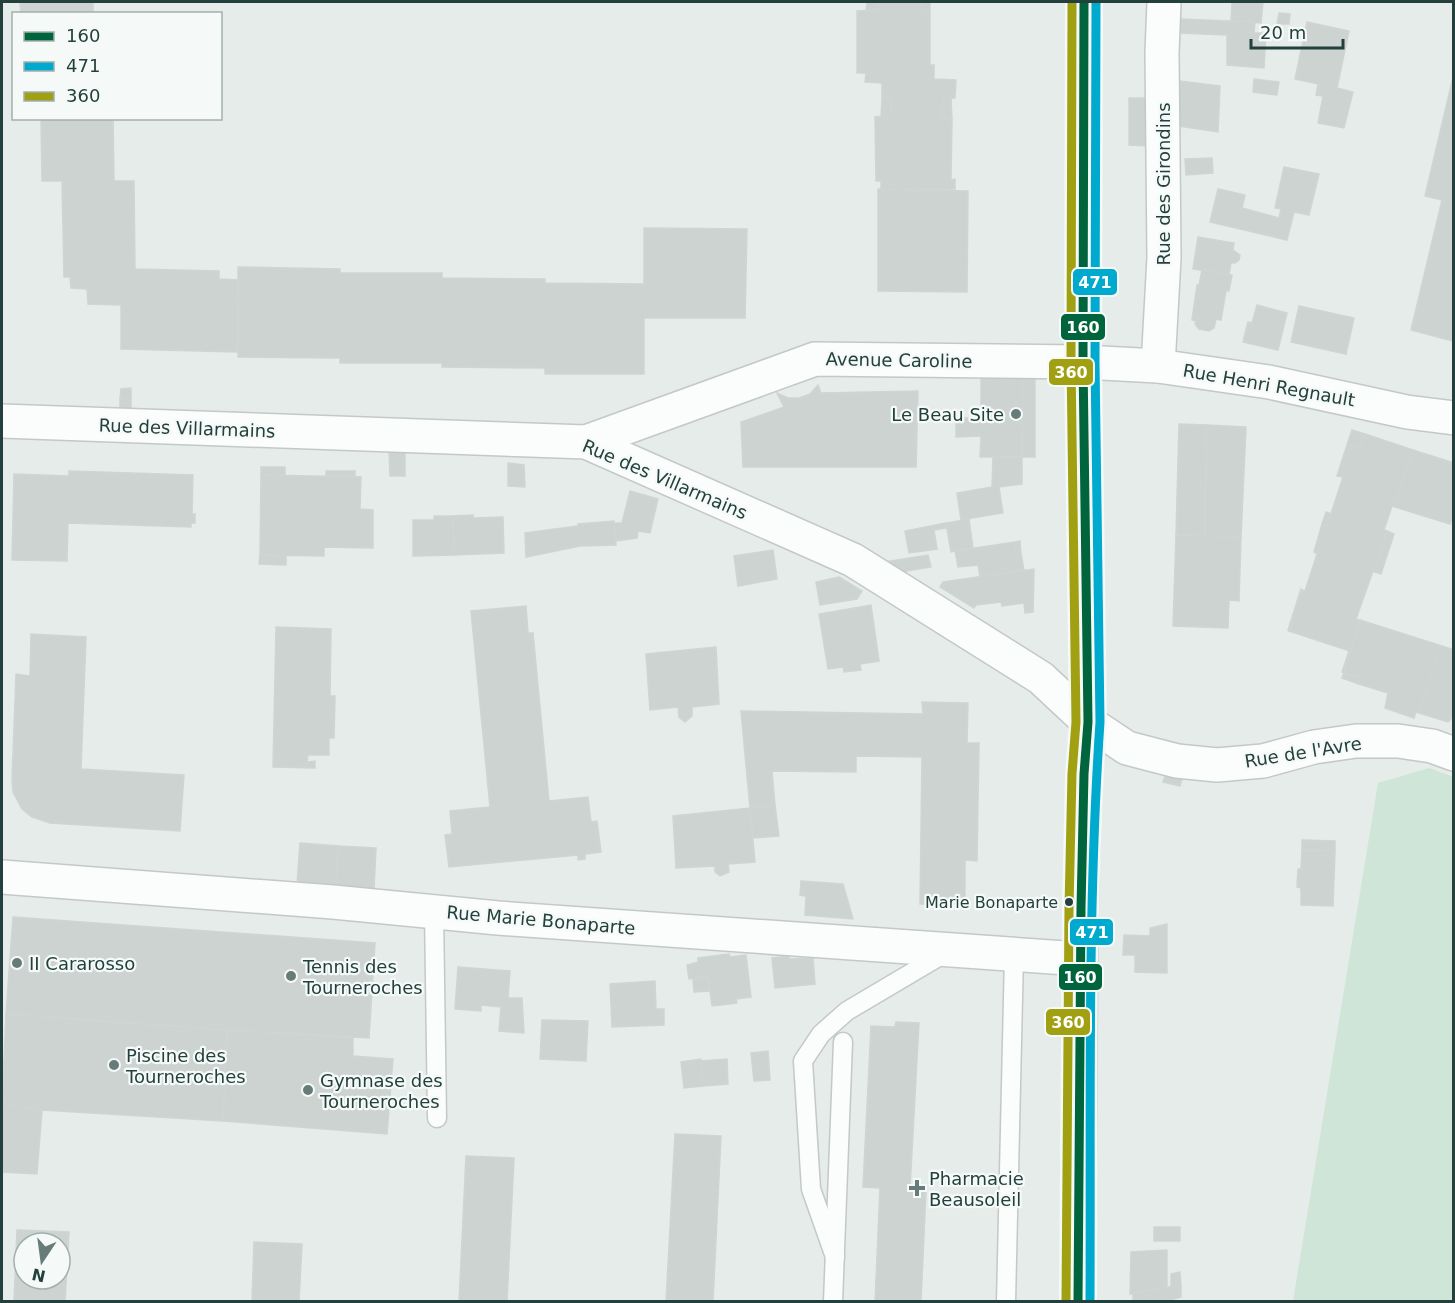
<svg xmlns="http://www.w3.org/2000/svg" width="1455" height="1303" font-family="'DejaVu Sans',sans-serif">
<rect width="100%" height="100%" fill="#e6ecea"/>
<path fill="#cfe5d8" d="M1429,768L1454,777L1453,1301H1293L1378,783Z"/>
<g fill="#cdd3d1" stroke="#cfd5d3" stroke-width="1.5" fill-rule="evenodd">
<path d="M20,2H93V14H21Z"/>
<path d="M867,2H879V10L866,11Z"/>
<path d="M879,2H922V13L930,14V65H934V79L956,80L955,98L943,99L942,119L952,120L951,180L955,179V189L881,190V181H876L875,117L891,116V99H882V83L865,82L866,73H857V11L879,10Z"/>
<path d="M922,2H930V14L922,13Z"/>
<path d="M1232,2H1263L1261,23L1231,21Z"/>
<path d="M1279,13L1290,14L1289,24H1277Z"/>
<path d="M1179,19L1255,22L1254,33H1266L1264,68L1227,65V35L1179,33Z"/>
<path d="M1307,22L1349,31L1337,88L1353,92L1344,128L1318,123L1323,96L1316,95L1318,84L1295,79Z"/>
<path d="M1454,73V339L1453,341L1411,330L1442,200L1425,196Z"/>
<path d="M1254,79L1279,82L1277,95L1253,92Z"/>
<path d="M1179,81L1220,86L1218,132L1179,126Z"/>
<path d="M951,98L952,120L942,119L943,99Z"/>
<path d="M1129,98H1151V146L1129,145Z"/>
<path d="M882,99H891V116L881,117Z"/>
<path d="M41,118H113L114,181H134L135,269L219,271V279L238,280L237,352L121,349V305L88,304L87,289L71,288L70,277H64L62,181H42Z"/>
<path d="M1212,158L1213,173L1186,175L1185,159Z"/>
<path d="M1284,167L1319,174L1309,215L1294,212L1287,240L1210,222L1218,189L1245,195L1242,208L1279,218L1281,209L1275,208Z"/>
<path d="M878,189L968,191L967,292L878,291Z"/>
<path d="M644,228L747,229L745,318H644V374H545V368L442,367V363H340V358L238,357V267L340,269V273H442V278L545,279V283L644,284Z"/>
<path d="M1198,237L1234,243L1233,250L1240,255L1239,260L1235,263H1231L1229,275L1193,269Z"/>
<path d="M1202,270L1232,275L1229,291H1226L1221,320L1216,319L1214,328L1209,331L1199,329L1195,324L1196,321L1192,320L1197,285H1199Z"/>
<path d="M1257,305L1287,313L1278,350L1243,342L1248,322L1252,323Z"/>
<path d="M1299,306L1354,318L1346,354L1291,342Z"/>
<path d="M981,375H1023L1022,457H980L981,436L956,437V418H981Z"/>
<rect x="1022" y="379" width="13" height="78"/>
<path d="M818,385L821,393L918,391L916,467H743L741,422L784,407L777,393L788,398H799L810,394Z"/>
<path d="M131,388V399H120L121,389Z"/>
<path d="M120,399H131V409L120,408Z"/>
<path d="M1179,424L1206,425L1205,536L1176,535Z"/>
<path d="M1206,425L1246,427L1241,537L1205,536Z"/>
<path d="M1352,430L1365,434L1360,449L1347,445Z"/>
<path d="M1365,434L1413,450L1395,507L1392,506L1384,530L1387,531L1375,572L1373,571L1356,619L1360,620L1350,651L1289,631L1302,590L1305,591L1317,554L1314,552L1322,524L1327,526L1343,477L1337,476L1347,445L1360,449Z"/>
<path d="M389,450H405V476H390Z"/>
<path d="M1413,450L1454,463V514L1450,524L1395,507Z"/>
<path d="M993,457H1022V484L999,487L1003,513L961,520L957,493L992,487Z"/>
<path d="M508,463L524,465L525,487L508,486Z"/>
<path d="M261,467H285V476L261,475Z"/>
<path d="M69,471L193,475L192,514H195V523H191V527L68,523L67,561L12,560L14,474L69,476Z"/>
<path d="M326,471H355V477L326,476Z"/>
<path d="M261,475L361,477L360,509L373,510V548L324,547V556L260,555Z"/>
<path d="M630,491L658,499L650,533L638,531L637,538L616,541L614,523H622Z"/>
<path d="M1326,512L1331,514L1327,526L1322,524Z"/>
<path d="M473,515V518L503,517L504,553L454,555L453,516Z"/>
<path d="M434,516H453L454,555L413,556V520H434Z"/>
<path d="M969,519L973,548L951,552L946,523Z"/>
<path d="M614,521L616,545L580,546L526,557L525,533L578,526V524Z"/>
<path d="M946,523L947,528L934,530L937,549L909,553L905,531Z"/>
<path d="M1387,531L1394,534L1381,574L1375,572Z"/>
<path d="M1176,535L1241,537L1239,601L1229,600L1228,628L1173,626Z"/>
<path d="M1020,541L1021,554L1016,555L1015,542Z"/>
<path d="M1015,542L1016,555L1021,554L1024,570L980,577L978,565L958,567L955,551Z"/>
<path d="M773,550L777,579L738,586L734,556Z"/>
<path d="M260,555L286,556V565L259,564Z"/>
<path d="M928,555L931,567L901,572L885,562Z"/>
<path d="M1034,569L1033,612L1025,613L1024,603L1002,606L1001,602L976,605L974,608L940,587L943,582Z"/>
<path d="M839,577L862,591L857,599L820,605L816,582Z"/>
<path d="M1301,589L1302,590L1289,631L1288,630Z"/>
<path d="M871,605L879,661L860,664L861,670L844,672L843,667L828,669L819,614Z"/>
<path d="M526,606L528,633H533L549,801L588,797L591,822L597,821L601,852L585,854V859L578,860V855L449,867L445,835L452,834L450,811L490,807L471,611Z"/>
<path d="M1360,620L1442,646L1419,713L1416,712L1414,718L1385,708L1388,693L1359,684L1361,678L1344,673Z"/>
<path d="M276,627L331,629L330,696H335L334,738H329V755H308L307,762L315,761V768L273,767Z"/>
<path d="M31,634L86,637L81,769L184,775L180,831L50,823L32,817L22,809L13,792L12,780L16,674L30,676Z"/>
<path d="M1442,646L1454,650V716L1448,722L1419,713Z"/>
<path d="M716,647L719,704L692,707V716L685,722L679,717L678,707L650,710L646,654Z"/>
<path d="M1349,651H1350L1344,673L1342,672Z"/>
<path d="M1344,673L1361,678L1359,684L1342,678Z"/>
<path d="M922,702L968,703L967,743H979L977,861L965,860V904H920L922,757L856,756V772L772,771L775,805L750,808L741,711L923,714Z"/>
<path d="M1165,776L1182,779L1180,786L1163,782Z"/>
<path d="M775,805L779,836L753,838L750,808Z"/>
<path d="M750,808L755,862L728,864L729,872L720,876L715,872V866L676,868L673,816Z"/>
<path d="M1302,840L1335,841V851L1302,850Z"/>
<path d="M300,843L338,846L336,886L297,884Z"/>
<path d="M338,846L376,848L374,889L336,886Z"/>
<path d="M1302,850L1335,851L1333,906L1301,905V888L1297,887L1298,869H1301Z"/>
<path d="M801,881L843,884L853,919L805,915L806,896L800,895Z"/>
<path d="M13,917L375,943L369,1038L227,1030L6,1014Z"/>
<path d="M1167,924V973L1135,972V955H1123L1124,935L1150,936V928Z"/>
<path d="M729,954L730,957L746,955L751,997L736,999L737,1003L712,1006L708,977L689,979L687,965L698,962V958Z"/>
<path d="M789,956V959L813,958L815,984L775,988L772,958Z"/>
<path d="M458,967L510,971L508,998H522L524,1033L499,1031L501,1007L481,1005V1011L455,1009Z"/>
<path d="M708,977L710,991L694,992L693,979Z"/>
<path d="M655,981L656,1009H664V1025L612,1027L610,984Z"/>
<path d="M6,1014L227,1030L223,1121L42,1110L2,1103Z"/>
<path d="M542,1020L588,1021L586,1061L540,1059Z"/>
<path d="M896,1022L919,1023L910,1188L926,1190L921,1302H875L880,1188L863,1187L871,1026L895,1027Z"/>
<path d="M227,1030L353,1038V1056L393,1059L387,1134L223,1121Z"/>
<path d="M768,1051L770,1080L754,1081L751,1053Z"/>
<path d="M701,1059L703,1086L684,1088L681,1062Z"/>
<path d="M727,1059L728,1084L703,1086L701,1061Z"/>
<path d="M2,1103L42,1110L37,1174L2,1172Z"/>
<path d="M675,1134L721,1136L713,1302H666Z"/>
<path d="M466,1156L514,1158L507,1302H459Z"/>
<rect x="1154" y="1227" width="26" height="14"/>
<path d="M17,1230L69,1232L65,1302H14ZM24,1243H60V1279H24Z"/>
<path d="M254,1242L302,1244L299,1302H252Z"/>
<path d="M1167,1250V1288L1130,1294L1131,1252Z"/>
<path d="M1180,1272L1181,1285L1171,1287V1274Z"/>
<path d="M1181,1285V1297L1163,1302H1133V1293Z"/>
</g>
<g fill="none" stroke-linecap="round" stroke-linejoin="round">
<defs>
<g id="service">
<path d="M434,911L437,1118"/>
<path d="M835,1257L811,1189L803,1061L821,1034L847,1011L945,953"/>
<path d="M833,1302L843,1042"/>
<path d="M1006,1302L1014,955"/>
</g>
<g id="minor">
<path d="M1158,366L1164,258L1162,53L1164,2"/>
<path d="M2,421L586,442L853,560L1041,678L1088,722L1127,748L1177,761L1217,765L1263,761L1314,747L1356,741H1398L1432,746L1454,754"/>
<path d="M586,442L815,359L1083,362L1158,366L1269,382L1407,412L1454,418"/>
<path d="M2,877L333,902L498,918L1080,959"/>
</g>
<path id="primary" d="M1078,1302L1081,908L1084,774L1088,722L1083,362L1084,2"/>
</defs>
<use href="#service" stroke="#c3c9c7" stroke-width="21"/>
<use href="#minor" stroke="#c3c9c7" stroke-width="36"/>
<use href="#primary" stroke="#c2cac9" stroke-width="36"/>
<use href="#service" stroke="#fbfcfc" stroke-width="18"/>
<use href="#minor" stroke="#fbfcfc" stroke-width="33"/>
<use href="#primary" stroke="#cfd7d6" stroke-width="33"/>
<defs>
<path id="bus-1" d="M1078,1302L1081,908L1084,774L1088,722L1083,362L1084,2"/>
<path id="bus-2" d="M1090,1302C1091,1109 1087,914 1100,722L1095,362L1096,2"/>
<path id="bus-3" d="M1066,1302L1069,908L1072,774L1076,722L1071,362L1072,2"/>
</defs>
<use href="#bus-1" stroke="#f5faf8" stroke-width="14"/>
<use href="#bus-2" stroke="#f5faf8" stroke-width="14"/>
<use href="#bus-3" stroke="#f5faf8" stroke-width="14"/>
<use href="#bus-1" stroke="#00643c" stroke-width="9"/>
<use href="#bus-2" stroke="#00a9ce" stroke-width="9"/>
<use href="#bus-3" stroke="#a0a012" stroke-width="9"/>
</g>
<g fill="#677c79" stroke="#f5faf8" stroke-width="2">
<circle cx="1016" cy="414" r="6"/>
<circle cx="17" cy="963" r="6"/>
<circle cx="291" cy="976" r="6"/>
<circle cx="114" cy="1065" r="6"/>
<circle cx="308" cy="1090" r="6"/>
<path d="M914 1179h6v6h6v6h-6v6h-6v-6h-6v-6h6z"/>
</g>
<circle fill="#23403c" stroke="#f5faf8" stroke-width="2" cx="1069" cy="902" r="5"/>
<g text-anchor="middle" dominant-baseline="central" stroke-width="4.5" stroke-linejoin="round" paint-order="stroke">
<g font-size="16" fill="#23403c" stroke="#f5faf8" text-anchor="end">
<text x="1058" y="902">Marie Bonaparte</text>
</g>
<g font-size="18" fill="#23403c" stroke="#f5faf8">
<text transform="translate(1163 184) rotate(-90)">Rue des Girondins</text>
<text transform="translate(899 360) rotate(1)">Avenue Caroline</text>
<text transform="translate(1269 385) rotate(10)">Rue Henri Regnault</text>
<text transform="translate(187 428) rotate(2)">Rue des Villarmains</text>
<text transform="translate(665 479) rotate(23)">Rue des Villarmains</text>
<text transform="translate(1303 752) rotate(-9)">Rue de l'Avre</text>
<text transform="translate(541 920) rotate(5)">Rue Marie Bonaparte</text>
</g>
<g font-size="18" fill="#23403c" stroke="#f5faf8" text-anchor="start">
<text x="1004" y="414" text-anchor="end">Le Beau Site</text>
<text x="29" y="963">II Cararosso</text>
<text x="303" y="966">Tennis des<tspan x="303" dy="21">Tourneroches</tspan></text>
<text x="126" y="1055">Piscine des<tspan x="126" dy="21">Tourneroches</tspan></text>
<text x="320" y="1080">Gymnase des<tspan x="320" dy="21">Tourneroches</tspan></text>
<text x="929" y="1178">Pharmacie<tspan x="929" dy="21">Beausoleil</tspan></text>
</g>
</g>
<g stroke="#f5faf8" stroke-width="2">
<rect x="1072" y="268" width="46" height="28" rx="6" fill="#00a9ce"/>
<rect x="1060" y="313" width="46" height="28" rx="6" fill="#00643c"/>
<rect x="1048" y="358" width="46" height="28" rx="6" fill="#a0a012"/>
<rect x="1069" y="918" width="45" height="28" rx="6" fill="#00a9ce"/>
<rect x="1058" y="963" width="45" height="28" rx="6" fill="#00643c"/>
<rect x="1045" y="1008" width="46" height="28" rx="6" fill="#a0a012"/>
</g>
<g font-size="16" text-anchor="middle" font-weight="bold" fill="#fff">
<text x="1095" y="288">471</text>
<text x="1083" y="333">160</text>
<text x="1071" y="378">360</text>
<text x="1092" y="938">471</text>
<text x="1080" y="983">160</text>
<text x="1068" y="1028">360</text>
</g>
<rect width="1455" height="1303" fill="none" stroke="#23403c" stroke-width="6"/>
<rect x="12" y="12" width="210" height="108" fill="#f5faf8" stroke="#a1b0ad" stroke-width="1.5"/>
<rect x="24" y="32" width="30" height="9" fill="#00643c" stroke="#a1b0ad" stroke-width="1.5"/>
<text x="66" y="42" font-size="18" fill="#23403c">160</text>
<rect x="24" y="62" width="30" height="9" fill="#00a9ce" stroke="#a1b0ad" stroke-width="1.5"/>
<text x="66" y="72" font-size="18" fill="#23403c">471</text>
<rect x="24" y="92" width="30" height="9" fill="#a0a012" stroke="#a1b0ad" stroke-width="1.5"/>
<text x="66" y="102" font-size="18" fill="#23403c">360</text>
<g transform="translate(42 1261) rotate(193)"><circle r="28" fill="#f5faf8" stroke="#a1b0ad" stroke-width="1.5"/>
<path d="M0-4.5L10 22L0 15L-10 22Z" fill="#677c79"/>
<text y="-9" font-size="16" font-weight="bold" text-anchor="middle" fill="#23403c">N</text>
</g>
<path d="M1251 39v9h92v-9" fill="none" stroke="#23403c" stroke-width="3"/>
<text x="1260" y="39" font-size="18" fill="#23403c" stroke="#f5faf8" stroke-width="4.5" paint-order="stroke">20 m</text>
</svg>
